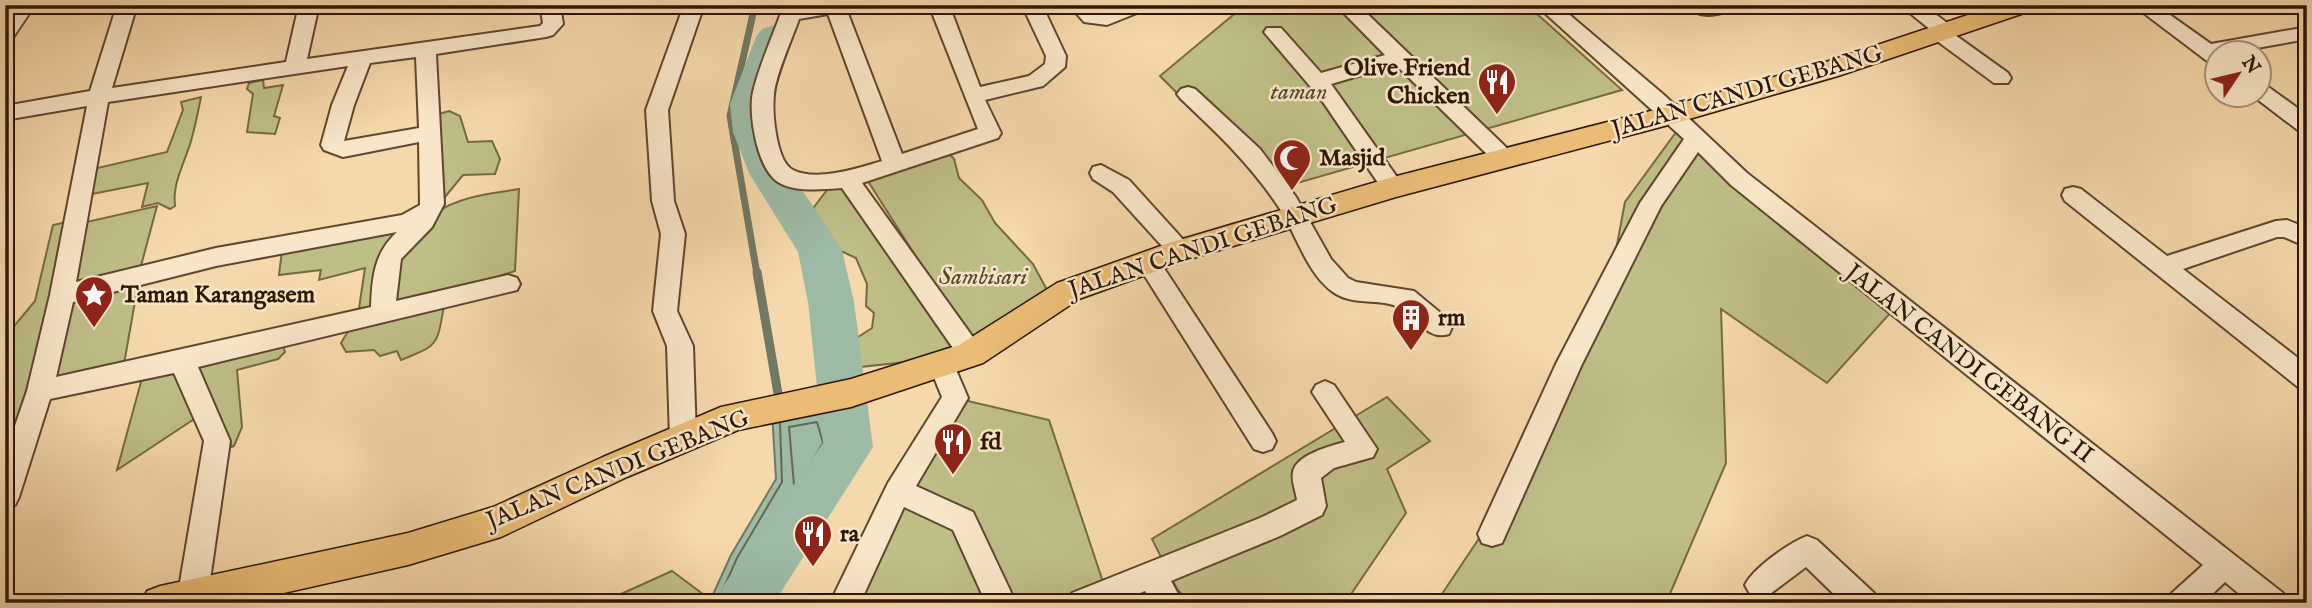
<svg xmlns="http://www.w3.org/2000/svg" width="2312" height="608" font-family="'IM FELL English',serif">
<rect width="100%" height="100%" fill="#f5d8ab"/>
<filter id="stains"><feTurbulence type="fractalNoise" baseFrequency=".00286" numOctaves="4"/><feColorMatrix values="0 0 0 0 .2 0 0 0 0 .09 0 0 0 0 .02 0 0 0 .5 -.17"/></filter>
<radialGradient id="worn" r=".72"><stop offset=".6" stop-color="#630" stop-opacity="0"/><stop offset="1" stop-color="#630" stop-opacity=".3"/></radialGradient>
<g fill="#bebe87" stroke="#766a45" stroke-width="2">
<path d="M1245,5H1527L1622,90L1273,190L1160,76Z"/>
<path d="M263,80L264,88L283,85L274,116L280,118L275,134L247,132L253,94L247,89L249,83Z"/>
<path d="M201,97C198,112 195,127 191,141C185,162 172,183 175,206L170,209L158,203L142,207L148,183L87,195L93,169L167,152L183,110L181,102Z"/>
<path d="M449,111L460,116L468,142L492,141L500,159L495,174L463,175L436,208L432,116Z"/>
<path d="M1682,124L1799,241L1894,309L1827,383L1721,309L1726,463L1666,603H1436L1516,483L1612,271L1625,202Z"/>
<path d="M946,150L954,159L959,178L982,200L995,223L1033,264L1047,290L970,342L866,178Z"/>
<path d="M842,179L960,344L924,360L851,368L855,339L872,328L874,313L866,306L867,284L856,258L832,247L811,211L830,186Z"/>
<path d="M519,189L515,271L481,282L444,306C437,345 439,345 401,360L397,351L380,356L374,350L346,352L341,343L358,315L365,268L319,280L321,270L279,275L282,250L436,213C459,196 491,194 519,189Z"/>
<path d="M157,206L142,262L124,364L43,386L82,223Z"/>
<path d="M75,220L58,294L49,297L28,419L5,427V337L35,301L53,225Z"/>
<path d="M283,346L285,352L278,359L237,370L242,427L234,446L232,447L214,406L117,470L142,378Z"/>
<path d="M1387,397L1430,441L1387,469L1406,513L1345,603H1190L1177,589L1152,539Z"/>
<path d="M955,398L1049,420L1110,603H829Z"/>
<path d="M672,571L715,603H601Z"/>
</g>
<path fill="#9dbaa5" stroke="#717864" stroke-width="2" d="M829,404L841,445L742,603H712L710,601L731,555L776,479L772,412Z"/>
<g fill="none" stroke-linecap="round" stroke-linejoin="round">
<g stroke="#666854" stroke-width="2">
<path d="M817,422L823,443L798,484L794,485L789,427Z"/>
<path d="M717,603L737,558L782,482L780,423"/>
<path d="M737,603L738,596L833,445L825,414"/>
</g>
<path stroke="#717864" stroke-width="7" d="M755,5L730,116L757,274"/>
<path stroke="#717864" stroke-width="9" d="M757,272L780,405"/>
<path fill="#9dbaa5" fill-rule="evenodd" d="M775,25L788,29L794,37L770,104L773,132L789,170L842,250L854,302L873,447L774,603H716L724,585L823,443L808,302L798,252L749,173L733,132L730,104L756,37L762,29Z"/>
<defs>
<g id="minor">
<path d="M15,5H35L12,39L5,41V20Z"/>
<path d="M117,5H137L112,88L286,62L299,5H319L307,59L540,26L543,23L540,5H560L563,24L553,35L546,37L436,54L444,204L432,227L401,259L396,301L508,275L517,278L520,284L517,290L198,367L230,441L208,594L204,603H182L178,594L204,441L174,373L50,399L19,497L15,505L5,509V455L27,391L50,295L87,106L5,120V106L90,91ZM416,57L419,128L344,141L354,105L370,63ZM348,66L332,105L321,145L324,150L343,157L419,142L420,205L402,215L216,248L76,282L108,102ZM397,232C374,253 372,278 371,307L56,377L73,302L216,266Z"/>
<path d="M684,5H704L668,110L674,201L685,234L677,311L693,346L696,438L692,446L683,449L674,446L670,438L667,346L653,311L661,234L652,201L646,110Z"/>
<path d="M784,5H858L855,9L847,11L902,154L978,129L929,5H949L980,87L1029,76L1045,64L1046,56L1022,5H1042L1066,56L1065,67L1043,86L985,100L1001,133L998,138L862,183L980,347L984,354L980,361L971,364L962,361L842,188C823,189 795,193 778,182C757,169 748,113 753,92C760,63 774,33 784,5ZM828,14L882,161C859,168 816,182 793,170C776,162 772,112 774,95C775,76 792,39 799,19Z"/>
<path d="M1069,5H1090L1097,12L1105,13L1122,5H1150L1147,9L1107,25L1084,22Z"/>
<path d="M1336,5H1358L1513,154L1516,159L1513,164L1505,167L1497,164L1396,65L1331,84L1404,187L1401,193L1393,195L1385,193L1321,99L1264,32L1267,28H1281L1321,73L1385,55Z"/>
<path d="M1536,5H1558L1664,95L1747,173L2283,593L2288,603H2250L2225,582L2203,603H2167L2172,593L2203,565L1731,185L1698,152L1661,206L1582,364L1502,543L1492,546L1482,543L1478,534L1556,364L1640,203L1684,139Z"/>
<path d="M1685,5H1740L1737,9C1719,14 1699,21 1685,5Z"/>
<path d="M1900,5H1923L1954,28L1957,32L1955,35L2008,73L2011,78L2008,83H1994L1933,38L1930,34L1932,31Z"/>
<path d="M2133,5H2156L2211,44L2307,27V39L2234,52H2218V65L2211,64Z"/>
<path d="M2260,84L2267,86L2307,115V133L2299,131L2253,96L2260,94Z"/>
<path d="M1188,87L1195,89L1260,149L1296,197L1331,259L1348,278L1356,282L1414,291L1449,320L1452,327L1449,334C1427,341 1417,317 1400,308C1381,297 1354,307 1333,292C1306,273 1296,232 1278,206C1250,164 1217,133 1181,99L1177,94L1181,89Z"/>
<path d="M1101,165L1129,180L1188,245L1192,251L1188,257L1180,260L1172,257L1113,192L1093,179L1090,173L1093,167Z"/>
<path d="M2073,187L2081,189L2167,256L2276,221L2287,220L2307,228V247L2284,237H2277L2183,269L2307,365V390L2298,387L2065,201L2062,195L2065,189Z"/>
<path d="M1148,253L1156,256L1272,433L1276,441L1272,449L1263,452L1254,449L1136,262L1140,256Z"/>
<path d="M942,355L951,358L968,398L916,486L973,512L1016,603H986L953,530L904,507L860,603H830L888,483L942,397L929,365L933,358Z"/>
<path d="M1325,381L1334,385L1377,449L1373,457L1334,468L1321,478L1326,506L1322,515L1280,536L1171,581L1183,603H1152L1145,591L1116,603H1067L1072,593L1260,518L1297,500C1296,492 1291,480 1293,472C1296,455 1330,446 1345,442L1312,392L1316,385Z"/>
<path d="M1807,536L1817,540L1874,593L1879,603H1843L1806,567L1770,594L1760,598L1750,594L1745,585C1753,568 1789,543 1807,536Z"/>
</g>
<path id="major" d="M1998,5H2036L2033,10L1838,76L1672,124L1396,197L1190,259L1079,299L983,363L851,407L738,430L627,477L501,537L408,565L239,603H141L147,591L160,586L408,533L493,507L603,457L721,407L851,379L959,345L1057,283L1169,243L1393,177L1670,106L1820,64Z"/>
</defs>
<use href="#minor" stroke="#60462d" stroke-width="4"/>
<use href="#major" stroke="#2e1603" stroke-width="3"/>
<use href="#minor" fill="#f8e6c8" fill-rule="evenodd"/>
<use href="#major" fill="#eabc76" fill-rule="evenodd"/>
</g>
<defs>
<symbol id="restaurant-pin" viewBox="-11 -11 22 30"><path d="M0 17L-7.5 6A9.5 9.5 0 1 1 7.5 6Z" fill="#8f2418" stroke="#f8e6c8"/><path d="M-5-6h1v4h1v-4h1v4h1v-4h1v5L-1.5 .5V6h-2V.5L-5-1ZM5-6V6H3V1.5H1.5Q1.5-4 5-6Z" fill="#fff"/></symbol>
<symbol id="mosque-pin" viewBox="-11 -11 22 30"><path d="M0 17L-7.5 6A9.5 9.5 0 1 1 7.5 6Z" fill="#8f2418" stroke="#f8e6c8"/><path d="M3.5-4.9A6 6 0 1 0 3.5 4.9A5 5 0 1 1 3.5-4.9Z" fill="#fff"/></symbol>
<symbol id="sight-pin" viewBox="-11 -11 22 30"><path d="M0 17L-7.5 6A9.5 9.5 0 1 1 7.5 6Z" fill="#8f2418" stroke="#f8e6c8"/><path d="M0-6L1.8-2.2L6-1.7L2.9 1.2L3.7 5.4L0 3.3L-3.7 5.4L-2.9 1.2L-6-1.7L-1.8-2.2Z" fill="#fff"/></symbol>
<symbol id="building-pin" viewBox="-11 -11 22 30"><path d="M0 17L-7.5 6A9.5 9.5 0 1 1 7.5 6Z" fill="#8f2418" stroke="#f8e6c8"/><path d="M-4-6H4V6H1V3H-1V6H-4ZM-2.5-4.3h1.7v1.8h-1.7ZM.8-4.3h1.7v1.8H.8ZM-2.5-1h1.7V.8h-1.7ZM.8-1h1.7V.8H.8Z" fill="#fff"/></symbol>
</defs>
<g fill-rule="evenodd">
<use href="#restaurant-pin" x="1475" y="60" width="44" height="60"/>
<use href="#mosque-pin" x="1270" y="136" width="44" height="60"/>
<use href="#sight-pin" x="72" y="273" width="44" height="60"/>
<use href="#building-pin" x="1389" y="296" width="44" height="60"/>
<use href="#restaurant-pin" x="931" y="420" width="44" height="60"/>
<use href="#restaurant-pin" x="791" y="512" width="44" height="60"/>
</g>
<g text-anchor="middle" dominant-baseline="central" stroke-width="5" stroke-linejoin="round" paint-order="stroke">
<g font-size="24" font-weight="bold" fill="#2e1603" stroke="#f8e6c8" text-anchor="start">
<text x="1470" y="68" text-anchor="end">Olive Friend<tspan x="1470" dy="28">Chicken</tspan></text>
<text x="1319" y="158">Masjid</text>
<text x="121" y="295">Taman Karangasem</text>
<text x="1438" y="318">rm</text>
<text x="980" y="442">fd</text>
<text x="840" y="534">ra</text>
</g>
<g font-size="24" font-style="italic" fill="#59482b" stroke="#f8e6c8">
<text x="1299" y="92">taman</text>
<text x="983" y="277">Sambisari</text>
</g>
<g font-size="24" fill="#2e1603" stroke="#f8e6c8">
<text transform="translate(1747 92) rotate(-16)">JALAN CANDI GEBANG</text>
<text transform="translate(1203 248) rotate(-18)">JALAN CANDI GEBANG</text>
<text transform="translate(1969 364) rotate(38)">JALAN CANDI GEBANG II</text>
<text transform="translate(618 470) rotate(-22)">JALAN CANDI GEBANG</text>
</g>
</g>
<rect width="2312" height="608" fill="none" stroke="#f5d8ab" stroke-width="28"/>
<rect x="7" y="7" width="2298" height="594" fill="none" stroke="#2e1603" stroke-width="3.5"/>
<rect x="14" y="14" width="2284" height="580" fill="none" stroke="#2e1603" stroke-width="2"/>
<g transform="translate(2238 74) rotate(55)"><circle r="33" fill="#f8e6c8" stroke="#a79379" stroke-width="2"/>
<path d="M0-5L12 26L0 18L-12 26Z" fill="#8f2418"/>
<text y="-10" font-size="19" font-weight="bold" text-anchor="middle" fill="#2e1603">N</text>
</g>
<rect width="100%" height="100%" filter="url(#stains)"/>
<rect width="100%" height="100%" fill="url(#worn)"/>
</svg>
